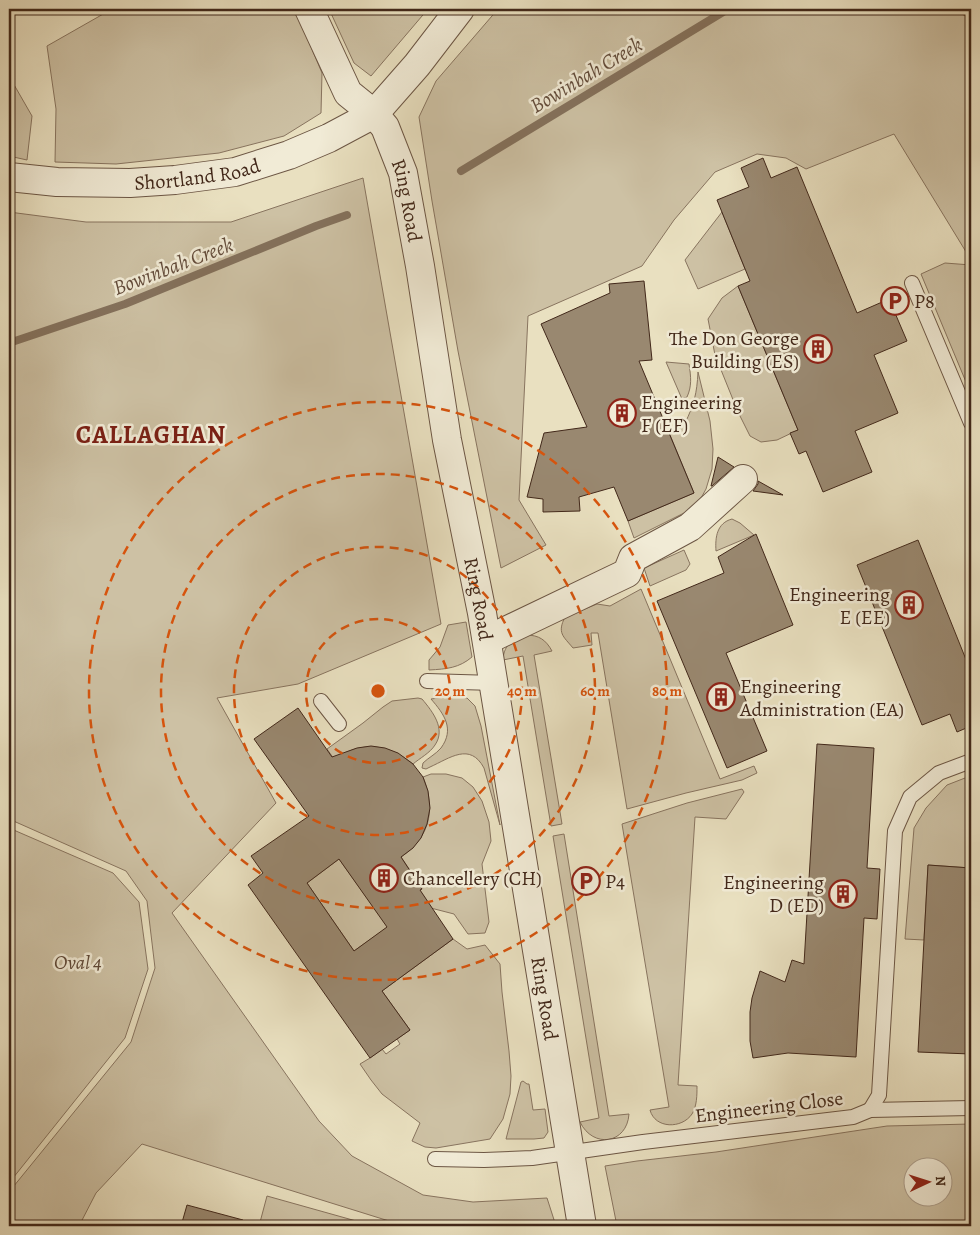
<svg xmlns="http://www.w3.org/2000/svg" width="980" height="1235" font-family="Alegreya,serif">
<rect width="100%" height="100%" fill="#e9e0c0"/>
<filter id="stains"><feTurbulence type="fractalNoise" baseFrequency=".004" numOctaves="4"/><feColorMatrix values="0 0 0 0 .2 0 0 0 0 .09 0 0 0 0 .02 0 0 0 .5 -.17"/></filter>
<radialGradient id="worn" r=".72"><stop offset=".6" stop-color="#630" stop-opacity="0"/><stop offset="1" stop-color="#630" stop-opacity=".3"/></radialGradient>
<g fill="#cdc1a4" stroke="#88745f" fill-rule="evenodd">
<path d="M112,9H295L322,73L321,113L284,136L219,153L116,164L55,162L56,109L47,46Z"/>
<path d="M329,9H428L371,76L354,63Z"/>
<path d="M498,9H971V260L894,134L806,169L786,158L757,154L715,172L674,220L642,266L528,316L519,500L546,545L501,568L458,351L432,201L419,117L436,81Z"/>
<path d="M9,76L32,116L27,160L9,156Z"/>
<path d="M363,178L441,624L298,684L217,698L276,803L172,913L319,1121L352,1156L423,1195L473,1202L547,1198L556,1226H405L142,1144L96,1193L79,1226H9V1192L131,1042L155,968L147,901L126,871L9,819V212L86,222H231Z"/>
<path d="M722,212L745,269L698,289L685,260Z"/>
<path d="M945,263L971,265V394L921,274Z"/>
<path d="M738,286L798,430L777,440L761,442L750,436L738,412L715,355L708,319L722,298Z"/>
<path d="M666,362L689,364C691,377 692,386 687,397L682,399Z"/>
<path d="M698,372L710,421L713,449L712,469L706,489L696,507L634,538L628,521L694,493L668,430L685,423C694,405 697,393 698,372Z"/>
<path d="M732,519L740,523L754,535L716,551C715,537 717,523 732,519Z"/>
<path d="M684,550L690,564L686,570L650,586L644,568Z"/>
<path d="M641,589L720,779L754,766L757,773L742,780L686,793L627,809L598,633H591L592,645L573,648C563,636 557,633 565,617L597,604L610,606Z"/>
<path d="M466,622L472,657C459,668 447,669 429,670V660L440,647L448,625Z"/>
<path d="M526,635C539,635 546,640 552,651L534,655L562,824L551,826L523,656L503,660C504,643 513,641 526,635Z"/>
<path d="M454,696L467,698L475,706L481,726L500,825L484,768C470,742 450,758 430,767L426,769L422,768L423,763C428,758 436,754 441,748C455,729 444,714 431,699Z"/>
<path d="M418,698L422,699C433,712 446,729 435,745C430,753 420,758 413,764C387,743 362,741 334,759L327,749L363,723L383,707L392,701Z"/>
<path d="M431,774H446L462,778L473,787L482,801L489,822L491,841L482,864L489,922L485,933L468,934L454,914L423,906L415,893L422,888L401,857C405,854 410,851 413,847C433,827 433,802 423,777Z"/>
<path d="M965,778H971V868L928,865L924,940L905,939L914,828L926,808L947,785Z"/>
<path d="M742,789L744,792L726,819L695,817L678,1085L697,1086C697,1095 697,1106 692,1114C682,1129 655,1129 650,1110L669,1107L622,824L687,803Z"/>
<path d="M9,828L113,873L139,902L148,969L125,1038L9,1183Z"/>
<path d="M564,834L609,1116L629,1114C627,1144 593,1149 580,1122L599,1118L553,836Z"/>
<path d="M339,859L388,927L354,951L307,883Z"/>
<path d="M453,939L467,949L485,945L500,964L502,992L509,1051L511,1076L510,1094L503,1119L490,1139L436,1148L425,1147L412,1141L420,1123L382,1094L371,1080L360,1064L370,1058L382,1049L386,1054L400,1044L397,1039L410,1030L382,991Z"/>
<path d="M523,1081L527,1084H529L533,1110L545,1109L548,1132L544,1138L534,1139H506L521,1082Z"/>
<path d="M971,1124V1226H617L605,1166L637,1161L716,1152L887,1126ZM912,1168H942V1198H912Z"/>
<path d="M267,1196L374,1226H259Z"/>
</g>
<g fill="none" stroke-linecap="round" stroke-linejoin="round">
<g stroke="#84715c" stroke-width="8">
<path d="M960,9L971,15"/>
<path d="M461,171L728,9"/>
<path d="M9,343L125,304L316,226L347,215"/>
</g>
</g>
<g fill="#998870" stroke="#42281a" fill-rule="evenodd">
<path d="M763,158L771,178L797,167L857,313L889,299L907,341L874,355L898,413L855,431L872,472L823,492L806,451L799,454L790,433L798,430L738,286L750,281L717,200L749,187L741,168Z"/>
<path d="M644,281L652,360L639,361L694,493L628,521L614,487L579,497L580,511L543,512V499L527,497L544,433L587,427L541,324L610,293L609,284Z"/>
<path d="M718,457L734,467L712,486H711Z"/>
<path d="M758,481L783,495L753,491L758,484Z"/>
<path d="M756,534L793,625L726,653L767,751L727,768L657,601L724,573L718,557Z"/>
<path d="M918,540L971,672V726L957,732L950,714L922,725L857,565Z"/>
<path d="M298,708L332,757L357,748L371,746L385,748L398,753L413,764L423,777L428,791L430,808L427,824L421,838L413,848L401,857L422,889L420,890L453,939L382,991L410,1030L370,1058L248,885L263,873L251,856L309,816L254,739ZM339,859L387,927L354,951L307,883Z"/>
<path d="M817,744L874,748L867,868L880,869L877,919L864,918L856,1057L788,1053L753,1058L750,1041V1012L752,998L760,971L785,982L792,960L804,964Z"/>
<path d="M928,865L971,868V1054L918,1052Z"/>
<path d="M187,1205L243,1220L242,1226H181Z"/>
</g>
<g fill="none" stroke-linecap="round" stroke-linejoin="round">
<defs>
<g id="lane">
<path d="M912,283L971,423"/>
<path d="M427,681L494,683"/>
<path d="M321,701L339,724"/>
<path d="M870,1110L879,1095L895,831L910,797L939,773L971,761"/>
<path d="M435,1159L484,1160L532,1158L643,1142L853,1117L870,1110L971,1108"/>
</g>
<g id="street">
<path id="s1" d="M309,9L348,93L374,114L385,127L403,173L420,266L447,440L482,613L582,1226"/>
<path id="s2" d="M9,177L57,182L130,183L175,180L235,172L289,155L329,138L374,114L417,65L460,9"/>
<path d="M487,640L627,573L633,558L690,527L743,479"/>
</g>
</defs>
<use href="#lane" stroke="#6c5644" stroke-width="16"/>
<use href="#street" stroke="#6c5644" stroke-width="30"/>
<use href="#lane" stroke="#f1ebd6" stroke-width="14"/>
<use href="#street" stroke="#f1ebd6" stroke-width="28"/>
</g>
<g fill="none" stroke="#d7540d" stroke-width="2.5" stroke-dasharray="9 6">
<circle cx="378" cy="691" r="72"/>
<circle cx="378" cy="691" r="144"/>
<circle cx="378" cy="691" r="217"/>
<circle cx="378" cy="691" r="289"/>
</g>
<defs>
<symbol id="parking-ring" viewBox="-11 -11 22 22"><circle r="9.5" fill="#f1ebd6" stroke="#8f2418" stroke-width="1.5"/><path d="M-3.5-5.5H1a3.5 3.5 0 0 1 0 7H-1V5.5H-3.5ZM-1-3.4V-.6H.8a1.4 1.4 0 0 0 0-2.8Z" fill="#8f2418"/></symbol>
<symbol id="building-ring" viewBox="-11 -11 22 22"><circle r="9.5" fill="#f1ebd6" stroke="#8f2418" stroke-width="1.5"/><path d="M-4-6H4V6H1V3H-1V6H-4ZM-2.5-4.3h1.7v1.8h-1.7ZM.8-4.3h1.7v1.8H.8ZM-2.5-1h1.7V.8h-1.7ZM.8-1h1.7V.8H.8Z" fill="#8f2418"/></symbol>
</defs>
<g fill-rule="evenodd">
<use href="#parking-ring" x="879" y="285" width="32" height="32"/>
<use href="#building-ring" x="802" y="333" width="32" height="32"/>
<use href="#building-ring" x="606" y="397" width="32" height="32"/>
<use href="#building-ring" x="893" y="589" width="32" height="32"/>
<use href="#building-ring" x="705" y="681" width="32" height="32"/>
<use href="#building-ring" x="368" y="862" width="32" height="32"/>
<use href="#parking-ring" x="570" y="865" width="32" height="32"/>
<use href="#building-ring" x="827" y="878" width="32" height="32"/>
</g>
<g text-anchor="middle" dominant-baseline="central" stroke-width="5" stroke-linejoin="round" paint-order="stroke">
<g font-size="20" fill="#42281a" stroke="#f1ebd6">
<text stroke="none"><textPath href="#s2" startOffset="189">Shortland Road</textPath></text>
<text stroke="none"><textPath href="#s1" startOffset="220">Ring Road</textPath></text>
<text stroke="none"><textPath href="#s1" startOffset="625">Ring Road</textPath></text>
<text stroke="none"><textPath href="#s1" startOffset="1030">Ring Road</textPath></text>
<text transform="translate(769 1107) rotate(-7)">Engineering Close</text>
</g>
<g font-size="20" fill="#42281a" stroke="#f1ebd6" text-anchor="start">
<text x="914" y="301">P8</text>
<text x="799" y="338" text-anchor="end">The Don George<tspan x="799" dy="23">Building (ES)</tspan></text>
<text x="641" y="402">Engineering<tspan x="641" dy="23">F (EF)</tspan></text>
<text x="890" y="594" text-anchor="end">Engineering<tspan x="890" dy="23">E (EE)</tspan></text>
<text x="740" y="686">Engineering<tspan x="740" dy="23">Administration (EA)</tspan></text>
<text x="403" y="878">Chancellery (CH)</text>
<text x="605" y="881">P4</text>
<text x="824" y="882" text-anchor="end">Engineering<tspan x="824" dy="23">D (ED)</tspan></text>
</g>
<g font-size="20" font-style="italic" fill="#5e4736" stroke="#f1ebd6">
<text x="78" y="962">Oval 4</text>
</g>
<g font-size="21" font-style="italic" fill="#634c3b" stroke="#f1ebd6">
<text transform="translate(586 75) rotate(-31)">Bowinbah Creek</text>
<text transform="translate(173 266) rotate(-21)">Bowinbah Creek</text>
</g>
<g font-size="25" font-weight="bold" letter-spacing="1" fill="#7a1f14" stroke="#f1ebd6">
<text x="151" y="435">CALLAGHAN</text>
</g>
</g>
<circle cx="378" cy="691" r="8" fill="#d7540d" stroke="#f1ebd6" stroke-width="2.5"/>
<g font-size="15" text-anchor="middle" font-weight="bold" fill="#d7540d" stroke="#f1ebd6" stroke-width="5" stroke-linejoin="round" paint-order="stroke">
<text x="450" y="696">20 m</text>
<text x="522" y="696">40 m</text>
<text x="595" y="696">60 m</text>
<text x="667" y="696">80 m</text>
</g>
<rect width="980" height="1235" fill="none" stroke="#e9e0c0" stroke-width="30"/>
<rect x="10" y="10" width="960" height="1215" fill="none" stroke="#42281a" stroke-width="2.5"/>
<rect x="15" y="15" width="950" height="1205" fill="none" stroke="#42281a"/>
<g transform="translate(928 1182) rotate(86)"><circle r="24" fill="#f1ebd6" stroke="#ab9d8b"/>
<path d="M0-4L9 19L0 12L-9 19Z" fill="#8f2418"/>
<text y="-8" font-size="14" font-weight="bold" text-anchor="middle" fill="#42281a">N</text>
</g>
<rect width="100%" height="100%" filter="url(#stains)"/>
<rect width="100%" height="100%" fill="url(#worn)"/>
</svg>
